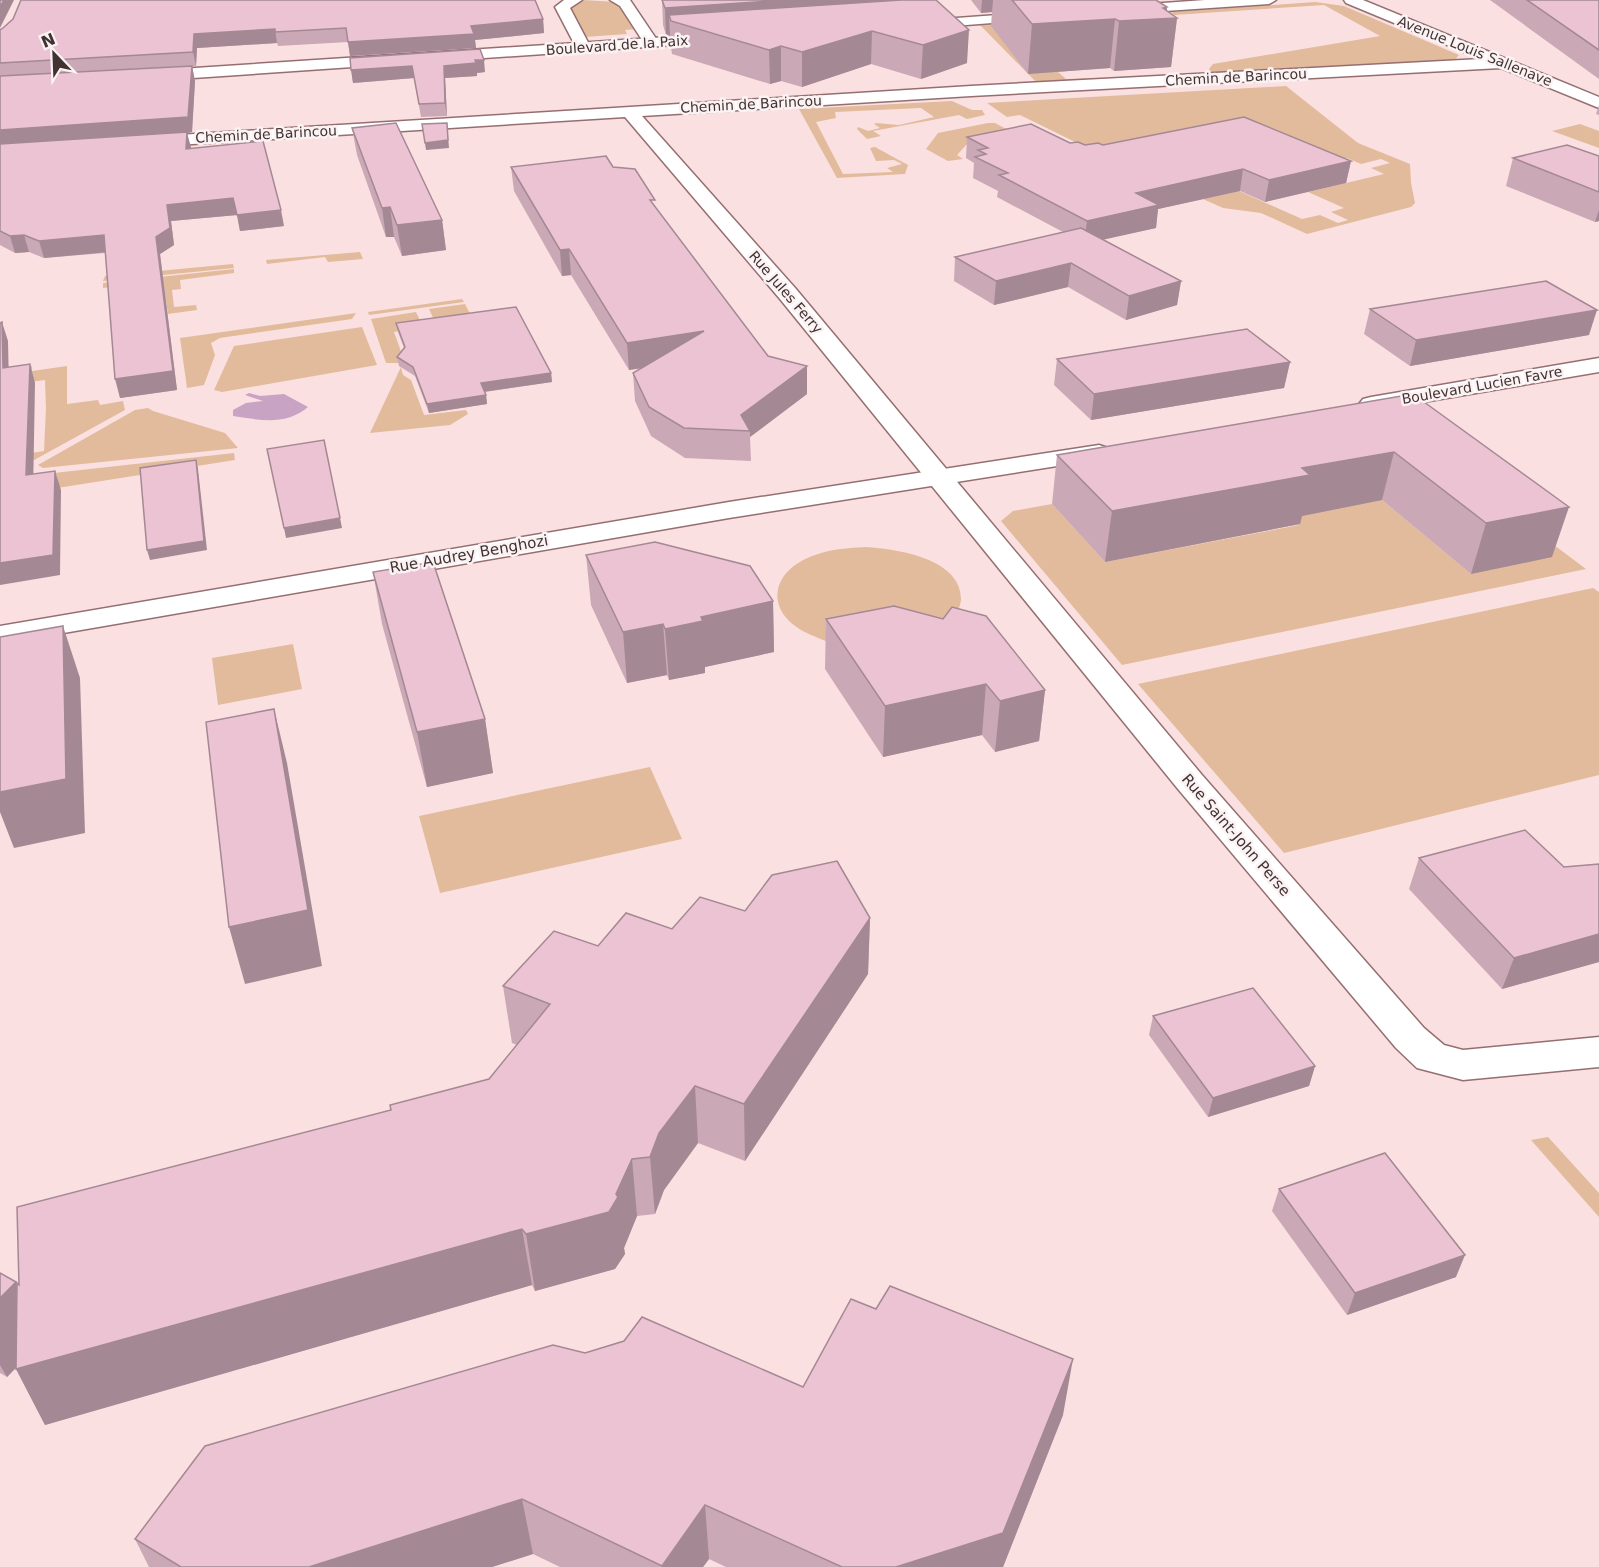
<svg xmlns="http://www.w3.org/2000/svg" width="1599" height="1567" font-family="'DejaVu Sans',sans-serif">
<rect width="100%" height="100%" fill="#fbe0e1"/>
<g fill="#e2bb9c">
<path d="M582,0L617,2L637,29L625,30L627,34L585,37L571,8L572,4Z"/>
<path d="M1315,2L1344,6L1459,55L1452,63L1221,76L1212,73L1209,69L1213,64L1380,36L1324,5L1174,15L1171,12Z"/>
<path d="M1109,16L1007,27L1066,79L1187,76L1040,86L980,25Z"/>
<path d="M1286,86L1358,143L1410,164L1411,183L1415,203L1411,207L1307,234L1261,213L1223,208L1203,199L1239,191L1302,219L1320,215L1338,223L1348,220L1331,212L1344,208L1308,192L1384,174L1371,168L1390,163L1381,159L1361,164L1347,158L1309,167L1067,149L1075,142L1020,115L1007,117L987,103Z"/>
<path d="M952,101L972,110H982L985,115L967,119L959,115L873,131L881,136L867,139L857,129L858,127L868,131L880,128L874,124L876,123L899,125L934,117L921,108L835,112L836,118L816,122L843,174L893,172L887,168L902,164L894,160L876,161L870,148L893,143L875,147L908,165L905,174L837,178L799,109Z"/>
<path d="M988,123H995L1012,132L967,144L957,155L963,159L948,161L926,149L938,133Z"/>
<path d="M1580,124L1599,131V148L1552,131Z"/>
<path d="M360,252L363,259L328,262L325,257L267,264L266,260Z"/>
<path d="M233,264L234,268L103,281L105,276Z"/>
<path d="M234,269V273L180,280L181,289L172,290L174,307L196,305L197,310L168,314L163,281L103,288V283Z"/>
<path d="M462,299L464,302L369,315L368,312Z"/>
<path d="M465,304L470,314L435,322L429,309Z"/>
<path d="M416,312L423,327L394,332L403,357L399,363H386L371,319Z"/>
<path d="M356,313L352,319L220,338L211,343L215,355L204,385L187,388L180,338Z"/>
<path d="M362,327L377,365L222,392L214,390L234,346Z"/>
<path d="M32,366V371L67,366V404L98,400L100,405L123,401L125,410L16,470L0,458L44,451L46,408L45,380L0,386V371Z"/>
<path d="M401,367L403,375L411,380L424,415L466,410L468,414L450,425L370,433Z"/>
<path d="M148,408L153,411L225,433L238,448L43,468L38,465L135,410Z"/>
<path d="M234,453L235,460L0,497V479Z"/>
<path d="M1239,470L1382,500L1471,574L1526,524L1586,569L1122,665L1001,521L1013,511L1052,504L1105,562L1299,525Z"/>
<path d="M866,547C896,549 961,558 961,599C961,605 957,612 955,617C930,624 905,632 880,639C872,641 861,646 853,647C839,647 822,640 809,634C765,614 768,573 812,556C830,549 848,548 866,547Z"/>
<path d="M1593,588L1599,592V775L1284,853L1138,684Z"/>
<path d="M293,644L302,689L218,705L212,658Z"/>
<path d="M650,767L682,839L440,893L419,816Z"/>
<path d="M1548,1137L1599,1193V1217L1531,1140Z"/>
</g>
<path fill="#c8a3c4" d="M249,393L260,396L284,394L308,407C286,426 259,420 233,416V410L246,403L263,401L245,395Z"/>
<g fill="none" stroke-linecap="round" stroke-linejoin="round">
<defs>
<g id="minor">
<path d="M564,0H582L570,8L591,48L588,51H578L555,7Z"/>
<path d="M610,0H630L659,43L656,46H646L620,6Z"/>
<path d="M1344,0H1363L1599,97V108L1501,68L971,96L642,116L796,289L1202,775L1424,1028L1444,1045L1463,1050L1599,1037V1067L1463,1080L1417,1068L1396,1048L1178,789L780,299L625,117L145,147L139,146L136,142L139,138L145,137L971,86L1481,59L1346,3Z"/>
</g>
<g id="tertiary">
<path d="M1599,358V372L1371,411L1363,409L1359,404L1363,399L1371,397Z"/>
<path d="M1099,445L1108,448L1112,453L1108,458L729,518L0,644V626L729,502Z"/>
</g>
<g id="secondary">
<path d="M1205,0H1276L1269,4L1121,14L1114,10L1121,6Z"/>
<path d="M1037,12L1044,16L1042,19L915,29L908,25L915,21Z"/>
<path d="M714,34L719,36L722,39L719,42L149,81L141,76L149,71Z"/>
</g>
</defs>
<use href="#minor" stroke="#956e70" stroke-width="3"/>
<use href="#tertiary" stroke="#956e70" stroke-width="3"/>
<use href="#secondary" stroke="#956e70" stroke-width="3"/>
<use href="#minor" fill="#fff" fill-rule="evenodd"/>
<use href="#tertiary" fill="#fff" fill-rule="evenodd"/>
<use href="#secondary" fill="#fff" fill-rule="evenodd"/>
</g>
<g fill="#caa8b5">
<path d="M662,0H936L967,63L921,79L871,64L802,87L781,81L770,84L672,54L671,48L670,35H666L663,25Z"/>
<path d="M971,0H1156L1167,7V11L1177,18L1171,67L1114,71L1110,68L1028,74L991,26L992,12L981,13Z"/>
<path d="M1490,0H1599V79Z"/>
<path d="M543,19L544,33L475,40L476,48L350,56L348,42L278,46L277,43L197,48L196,66H192L195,81L192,132L187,133L190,148L284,226L240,231L237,215L171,221L174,245L160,254L177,390L120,398L105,253L44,258L29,252L15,253L0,245V30Z"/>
<path d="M350,58L485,72L477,73V76L445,78L447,116L421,117L414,78L353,83Z"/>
<path d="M1599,105V115L1596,114Z"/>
<path d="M352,128L442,220L446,250L402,256L394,237H386L357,155Z"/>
<path d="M967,137L1070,143L1085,145H1103L1351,161L1346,183L1265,202L1240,191L1158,209L1156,228L1103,239L1181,281L1177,305L1126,320L1068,287L994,305L954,281L955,257L1063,232L997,197L998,191L973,178L974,163L966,158Z"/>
<path d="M1599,156V221L1595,222L1506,186L1513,158Z"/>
<path d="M511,167H613L655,207L768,356L807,394L750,437L751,461L685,458L651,436L635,401L633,373L641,368L629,370L571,275L562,276L514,191Z"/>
<path d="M1370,309L1589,335L1410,366L1364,334Z"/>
<path d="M396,323L551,373L552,382L485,392L486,395L487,404L429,413L415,376L399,366L397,357L404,348L398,332Z"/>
<path d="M1057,359L1290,362L1284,388L1091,420L1054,385Z"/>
<path d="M1413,394L1552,557L1471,574L1382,500L1302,516L1300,524L1105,562L1052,504L1057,455Z"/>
<path d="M586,555L773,601L774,652L705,667V673L669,680L667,675L627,683L591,605Z"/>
<path d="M373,572L485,719L493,773L427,787L382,624Z"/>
<path d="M826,619L1045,690L1039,741L995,752L982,735L883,757L825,669Z"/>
<path d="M1419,858L1564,867L1599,864V962L1502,989L1409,889Z"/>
<path d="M745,911L870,918L868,974L745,1161L698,1143L664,1190L655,1214L637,1216L624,1248L625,1254L615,1269L535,1291L532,1285L45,1425L16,1369V1368L7,1377L0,1373V1273L16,1282L17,1285H19L391,1110L489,1079L517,1045L512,1043L503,986L598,946L672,929Z"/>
<path d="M1153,1016L1315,1066L1309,1086L1208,1117L1149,1035Z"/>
<path d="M1279,1189L1456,1277L1347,1315L1272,1211Z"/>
<path d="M585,1353L803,1387L1063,1415L1003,1567H726L709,1559L703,1567H560L533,1554L492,1567H149L135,1539Z"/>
</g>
<g fill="#a48894">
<path d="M4,0H14L0,28V7Z"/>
<path d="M786,0H919L669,15L670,35H666L665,8Z"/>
<path d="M982,0H993L992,12L981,13Z"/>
<path d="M1167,7L1166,18H1177L1171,67L1114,71L1119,21L1163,8Z"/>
<path d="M543,19L544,33L475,40L476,48L350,56L348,42L471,26Z"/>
<path d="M1115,19L1110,68L1028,74L1032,24Z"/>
<path d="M275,29L277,43L197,48L196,66L193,52L194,34Z"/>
<path d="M969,30L967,63L921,79L923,45Z"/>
<path d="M872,31L871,64L802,87V52Z"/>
<path d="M781,46V81L770,84L769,50Z"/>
<path d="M475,60H484L485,72L477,73V76L445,78L447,116L445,103L444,66Z"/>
<path d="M192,66L195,81L192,132L187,133L191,147L189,165L0,146V130Z"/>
<path d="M412,66L414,78L353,83L351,70Z"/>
<path d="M447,123L449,148L426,150L425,143Z"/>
<path d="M1351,161L1346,183L1265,202L1269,180Z"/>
<path d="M1243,169L1240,191L1158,209L1156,228L1084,244L1087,221L1136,193Z"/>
<path d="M233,198L237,215L171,221L174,245L160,254L177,390L120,398L115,379L156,237L167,205Z"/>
<path d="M390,207L394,237H386L382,208Z"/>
<path d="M281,210L284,226L240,231L237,215Z"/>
<path d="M1599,210V221L1595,222Z"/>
<path d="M442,220L446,250L402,256L397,225Z"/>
<path d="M24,235L29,252L15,253L10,236Z"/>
<path d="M104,235L108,252L44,258L39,241Z"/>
<path d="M569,249L571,275L562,276L560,250Z"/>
<path d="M1071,263L1068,287L994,305L996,281Z"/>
<path d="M1181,281L1177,305L1126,320L1129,296Z"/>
<path d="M1597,310L1589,335L1410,366L1416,340Z"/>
<path d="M2,322L8,341L9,386L3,368Z"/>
<path d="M704,331L705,359L629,370L627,343Z"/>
<path d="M1290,362L1284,388L1091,420L1094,394Z"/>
<path d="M30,364L35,383L33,495L26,475Z"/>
<path d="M807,366V394L750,437V431L741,415Z"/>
<path d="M551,373L552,382L482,392L481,383Z"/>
<path d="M486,395L487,404L429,413L427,404Z"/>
<path d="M1394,452L1382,500L1302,516L1300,524L1105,562L1112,511L1302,468Z"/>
<path d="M196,460L198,469L207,550L150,560L147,550Z"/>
<path d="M55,471L61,490L60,575L0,585V563Z"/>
<path d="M1569,507L1552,557L1471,574L1486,523Z"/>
<path d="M340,518L342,528L286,538L284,528Z"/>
<path d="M773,601L774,652L705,667V673L669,680L665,629L701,617Z"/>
<path d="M663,624L667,675L627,683L623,632Z"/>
<path d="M63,626L80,678L85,833L14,848L0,812V792Z"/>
<path d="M986,684L982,735L883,757L885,706Z"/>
<path d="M1045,690L1039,741L995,752L1000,701Z"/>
<path d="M274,709L287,763L322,966L245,984L229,927Z"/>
<path d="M485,719L493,773L427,787L417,732Z"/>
<path d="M870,918L868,974L745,1161L744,1104Z"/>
<path d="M1599,934V962L1502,989L1514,958Z"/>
<path d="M1315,1066L1309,1086L1208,1117L1213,1098Z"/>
<path d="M695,1086L698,1143L664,1190L655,1214L650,1157L659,1133Z"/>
<path d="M632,1159L637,1216L624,1248L625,1254L615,1269L535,1291L526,1234L616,1194Z"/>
<path d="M522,1229L532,1285L45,1425L16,1369Z"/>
<path d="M1465,1255L1456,1277L1347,1315L1355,1293Z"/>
<path d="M16,1282L43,1339L7,1377L0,1365V1298Z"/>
<path d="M1073,1359L1063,1415L1003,1567H896Z"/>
<path d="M522,1499L533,1554L492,1567H309Z"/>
<path d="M705,1505L709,1559L703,1567H662Z"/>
</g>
<g fill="#ebc3d3" stroke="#a48894" stroke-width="1.5">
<path d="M0,0H4L0,7Z"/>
<path d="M21,0H535L543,19L471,26L474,34L348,42L346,28L275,32V29L194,34L193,52L0,63V30L3,28L13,19Z"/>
<path d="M662,0H786L665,8Z"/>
<path d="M901,0H936L969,30L923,45L872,31L802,52L781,46L769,50L671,21L669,15Z"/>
<path d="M1012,0H1156L1167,7L1163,8L1177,18L1119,21L1115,19L1032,24Z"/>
<path d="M1527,0H1599V50Z"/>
<path d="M480,49L484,60H475L476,63L444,66L445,103L419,104L412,66L351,70L350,58Z"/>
<path d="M192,66L188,117L0,130V76Z"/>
<path d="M1244,117L1351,161L1269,180L1243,169L1136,193L1159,205L1087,221L999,175L1008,173L975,157L986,154L978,150L988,148L967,137L1031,124L1070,143L1078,142L1085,145L1098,143L1103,145Z"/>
<path d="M396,123L442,220L397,225L390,207L382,208L352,128Z"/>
<path d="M447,123L448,140L425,143L422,124Z"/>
<path d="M187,132L186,149L263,141L281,210L237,215L233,198L167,205L170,228L156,237L173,371L115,379L104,235L39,241L24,235L10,236L0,231V144Z"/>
<path d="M1567,145L1599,156V192L1513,158Z"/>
<path d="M606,156L613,167L635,169L655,200H650L768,356L807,366L741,415L750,431L684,428L649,407L633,373L704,331L627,343L569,249L560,250L511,167Z"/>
<path d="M1081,228L1181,281L1129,296L1071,263L996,281L955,257Z"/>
<path d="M1546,281L1597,310L1416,340L1370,309Z"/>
<path d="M516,307L551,373L481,383L486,395L427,404L413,367L397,357L405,347L396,323Z"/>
<path d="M2,322L3,368L30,364L26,475L55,471L53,555L0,563V323Z"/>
<path d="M1247,329L1290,362L1094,394L1057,359Z"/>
<path d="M1413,394L1569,507L1486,523L1394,452L1302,468L1310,475L1112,511L1057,455Z"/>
<path d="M324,440L340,518L284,528L267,449Z"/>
<path d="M196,460L204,541L147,550L140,468Z"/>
<path d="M655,542L750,566L773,601L701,617L703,621L665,629L663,624L623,632L586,555Z"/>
<path d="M433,562L485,719L417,732L373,572Z"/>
<path d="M894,606L943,619L952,607L986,616L1045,690L1000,701L986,684L885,706L826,619Z"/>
<path d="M63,626L66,779L0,792V637Z"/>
<path d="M274,709L308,910L229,927L206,722Z"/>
<path d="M1525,830L1564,867L1599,864V934L1514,958L1419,858Z"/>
<path d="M837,861L870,918L744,1104L695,1086L659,1133L650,1157L632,1159L616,1194L618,1197L609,1212L526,1234L522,1229L16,1369L17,1283L19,1285L17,1207L391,1110L390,1105L489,1079L550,1004L503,986L554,931L598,946L626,913L672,929L700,897L745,911L772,875Z"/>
<path d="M1253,988L1315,1066L1213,1098L1153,1016Z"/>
<path d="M1385,1153L1465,1255L1355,1293L1279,1189Z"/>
<path d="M0,1273L16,1282L0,1298Z"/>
<path d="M890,1286L1073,1359L1003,1533L896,1567H842L705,1505L662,1566L522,1499L309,1567H181L135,1539L205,1446L553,1345L585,1353L624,1341L642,1317L803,1387L851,1299L876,1309Z"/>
</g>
<g text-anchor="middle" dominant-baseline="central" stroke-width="5" stroke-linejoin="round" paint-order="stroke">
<g font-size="14" fill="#423232" stroke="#fbf2f3">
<text transform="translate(617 45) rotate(-4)">Boulevard de la Paix</text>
<text transform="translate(1475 51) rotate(22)">Avenue Louis Sallenave</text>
<text transform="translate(1236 77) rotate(-3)">Chemin de Barincou</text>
<text transform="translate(751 104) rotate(-3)">Chemin de Barincou</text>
<text transform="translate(266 134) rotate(-3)">Chemin de Barincou</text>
<text transform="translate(786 292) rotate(49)">Rue Jules Ferry</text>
<text transform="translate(1482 385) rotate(-10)">Boulevard Lucien Favre</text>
</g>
<g font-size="15" fill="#423232" stroke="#fbf2f3">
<text transform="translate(469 554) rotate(-10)">Rue Audrey Benghozi</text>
<text transform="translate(1236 835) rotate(49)">Rue Saint-John Perse</text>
</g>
</g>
<g transform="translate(54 54) rotate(337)" stroke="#fbf2f3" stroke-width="4.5" paint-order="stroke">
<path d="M0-4.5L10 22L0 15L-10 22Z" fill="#423232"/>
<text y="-9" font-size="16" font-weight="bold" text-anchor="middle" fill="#423232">N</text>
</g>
</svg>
